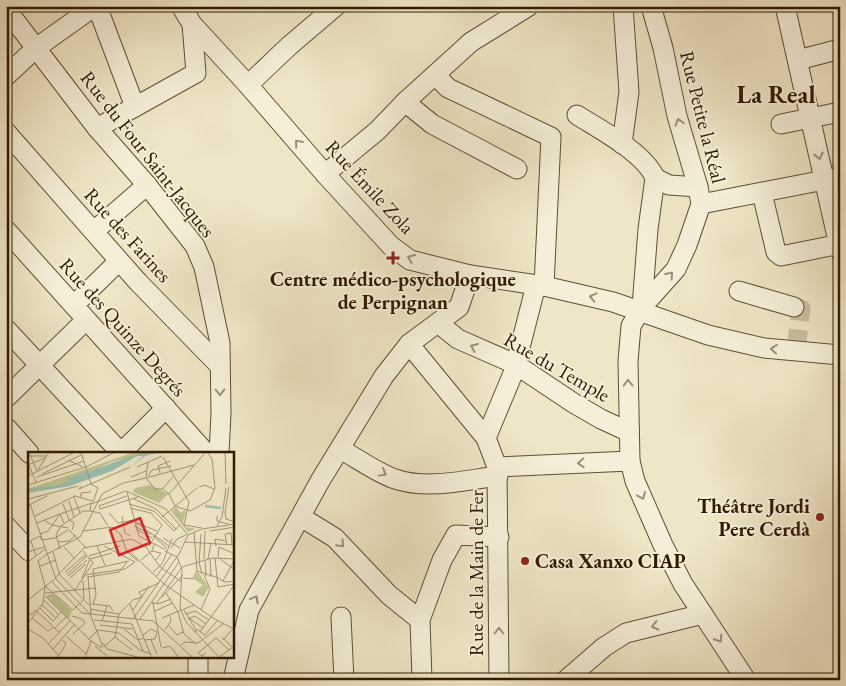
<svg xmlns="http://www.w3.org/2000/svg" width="846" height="686" font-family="'EB Garamond',serif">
<rect width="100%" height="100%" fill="#efe6c5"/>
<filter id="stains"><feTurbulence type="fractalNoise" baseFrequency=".004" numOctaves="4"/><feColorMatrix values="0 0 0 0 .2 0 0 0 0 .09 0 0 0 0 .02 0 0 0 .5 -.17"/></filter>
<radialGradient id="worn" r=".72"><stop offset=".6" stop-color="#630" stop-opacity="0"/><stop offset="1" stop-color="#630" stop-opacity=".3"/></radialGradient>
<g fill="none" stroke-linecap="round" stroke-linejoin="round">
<path stroke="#c9bd9e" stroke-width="19" stroke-dasharray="19 9" stroke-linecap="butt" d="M794,307L801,309L797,341"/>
<defs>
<g id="minor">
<path d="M97,6L135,107"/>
<path d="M181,6L192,24L248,85L325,174L391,246L410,260L470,275L544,286L613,302L708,335L764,348L840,355"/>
<path d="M651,6L663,48L677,116L698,187L701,204L687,245L676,269L642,307L631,326L628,361L630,461L635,481L663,545L683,584L746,680"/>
<path d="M785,6L840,250"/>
<path d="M6,9L97,128L147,185L195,246L204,267L220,343L221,414L219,453"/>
<path d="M798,60L840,49"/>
<path d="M435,75L448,88L551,137L544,286"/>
<path d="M6,76L36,48L95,6"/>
<path d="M248,85L289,46L336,6"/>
<path d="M405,102L432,124L517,169"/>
<path d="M577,115C599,129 645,153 655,178L648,229L642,307"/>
<path d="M781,124L840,112"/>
<path d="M97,128L196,73L192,24"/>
<path d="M6,132L138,282L219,365"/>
<path d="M622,144L629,92L623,6"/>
<path d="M325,174L377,131L405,102L471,42L529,6"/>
<path d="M655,178L669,185L698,187"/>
<path d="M762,193L776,252L781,256L840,244"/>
<path d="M701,204L840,177"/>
<path d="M6,230L206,453"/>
<path d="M94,231L147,185"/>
<path d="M739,291L794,307"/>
<path d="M74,305L119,261"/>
<path d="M438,323L458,339L515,364L575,404L601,419L629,432"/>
<path d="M6,329L121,453"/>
<path d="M409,344L486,438L497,467L499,680"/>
<path d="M6,398L86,320"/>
<path d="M6,427L29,453"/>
<path d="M486,438L514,371L536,285"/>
<path d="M340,449C357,458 377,473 395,479C427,490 465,480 498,476"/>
<path d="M121,453L166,408"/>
<path d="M497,467L630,461"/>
<path d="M301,517L335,538L389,595L420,620"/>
<path d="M6,526L29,551"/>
<path d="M341,617L344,680"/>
<path d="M198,657V680"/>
<path d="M233,680L249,610L320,481L384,376L409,344L459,307L470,275"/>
<path d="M422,680L420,620L442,560L456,535L499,537"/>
<path d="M566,680L604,647L626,633L703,614"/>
</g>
</defs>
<use href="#minor" stroke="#5f4e31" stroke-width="21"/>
<use href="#minor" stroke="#f5efd9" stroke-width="19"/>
</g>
<defs><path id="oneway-chevron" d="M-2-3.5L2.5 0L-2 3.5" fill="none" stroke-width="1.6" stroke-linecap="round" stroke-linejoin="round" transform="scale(1.25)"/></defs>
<g stroke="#9c9077">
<use href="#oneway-chevron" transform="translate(679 122) rotate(-106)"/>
<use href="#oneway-chevron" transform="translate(298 143) rotate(-131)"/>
<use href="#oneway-chevron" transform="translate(819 156) rotate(76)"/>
<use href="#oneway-chevron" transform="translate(411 258) rotate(-156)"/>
<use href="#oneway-chevron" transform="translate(670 275) rotate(-49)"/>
<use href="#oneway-chevron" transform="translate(593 297) rotate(-167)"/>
<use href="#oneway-chevron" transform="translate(474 347) rotate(-156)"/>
<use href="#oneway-chevron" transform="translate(774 349) rotate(-174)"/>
<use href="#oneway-chevron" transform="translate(628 383) rotate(-91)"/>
<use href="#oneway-chevron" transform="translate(220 392) rotate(88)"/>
<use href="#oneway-chevron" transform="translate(581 463) rotate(177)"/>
<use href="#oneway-chevron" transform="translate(383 473) rotate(29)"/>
<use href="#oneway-chevron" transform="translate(642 496) rotate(67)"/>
<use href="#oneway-chevron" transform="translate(341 544) rotate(47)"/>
<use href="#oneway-chevron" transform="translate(255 599) rotate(-61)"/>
<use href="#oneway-chevron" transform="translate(655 626) rotate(166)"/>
<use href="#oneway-chevron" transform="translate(499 631) rotate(-90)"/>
<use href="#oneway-chevron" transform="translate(719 639) rotate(57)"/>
</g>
<g fill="#8f2418" stroke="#f5efd9" stroke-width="2">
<path d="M390.5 250.5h5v5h5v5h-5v5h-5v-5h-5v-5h5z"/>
<circle cx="820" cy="517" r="5"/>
<circle cx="525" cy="561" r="5"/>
</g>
<g text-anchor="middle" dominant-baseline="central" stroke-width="4" stroke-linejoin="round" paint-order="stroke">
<g font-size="20" fill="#2f1b00" stroke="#f5efd9">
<text transform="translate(703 117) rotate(76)">Rue Petite la Réal</text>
<text transform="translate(148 154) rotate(52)">Rue du Four Saint-Jacques</text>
<text transform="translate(370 187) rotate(47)">Rue Émile Zola</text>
<text transform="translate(128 235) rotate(48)">Rue des Farines</text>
<text transform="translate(123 327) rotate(48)">Rue des Quinze Degrés</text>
<text transform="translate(557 367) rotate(30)">Rue du Temple</text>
<text transform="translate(476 573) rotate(-90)">Rue de la Main de Fer</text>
</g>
<g font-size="20" font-weight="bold" fill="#2f1b00" stroke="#f5efd9">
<text x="393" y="279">Centre médico-psychologique<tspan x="393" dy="23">de Perpignan</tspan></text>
<text x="810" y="506" text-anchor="end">Théâtre Jordi<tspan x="810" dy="23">Pere Cerdà</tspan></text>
<text x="535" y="561" text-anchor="start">Casa Xanxo CIAP</text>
</g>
<g font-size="25" font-weight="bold" fill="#2f1b00" stroke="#f5efd9">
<text x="776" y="94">La Real</text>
</g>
</g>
<g transform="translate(28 452)">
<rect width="206" height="206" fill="#efe6c5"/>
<path d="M107,0H127L83,10L35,32L0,37ZM123,33L140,42L131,51L105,40L107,36ZM148,55L153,61L156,58L158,60L155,70L158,75L168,77L160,80L143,59ZM170,120L181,135L175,145L167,140L175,133L166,127ZM25,141L44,159L41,167L18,144Z" fill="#c0c390"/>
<path d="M116,0H134L117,4L105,13L115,4H109L84,19L42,34L0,41V37L35,32L44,25Z" fill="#9ac0b1"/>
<path fill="none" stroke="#9ac0b1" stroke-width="2.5" d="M177,54L193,56"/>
<path fill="none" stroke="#a29576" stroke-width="1" d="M1,0L9,19M28,0H53M53,0L63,32L70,36L65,50M197,0L198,32M0,4H18M135,5L161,50L156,73L174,76M40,8L55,15M0,11L8,30M0,13L17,6M58,15L87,0M109,15L134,4M10,18L21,0M132,21L130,14L142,9M14,22L53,3M0,24L45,1M120,24L124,18L143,14M9,25L56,9M103,25L118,19M118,25L120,10M118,26L127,37H135L141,42L147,54L162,59L182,48L187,36L184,7L179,0M118,26L166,13M0,33L58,15M53,34L51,37L102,15M171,35L177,33L186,37M134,37L145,25M99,40L111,84L138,98M141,42L178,0M99,44L71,54L72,57L110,45M46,45L52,61M52,46L53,41L63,40M0,47L50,34M106,47L128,57L148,77M41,49L46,65M2,52L28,127L62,162L75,195M35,52L41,68L46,71L44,78M63,52L62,59L72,61L80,74M63,52L98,39L138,57L160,83M101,52L126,59L146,79L152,73M1,53L19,44M102,56L123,61L134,73L121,94M197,60L201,35M197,60L198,67L207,70M81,61L90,71L105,68M7,64L47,44L65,49M94,64L97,81L102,84M189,64V69L200,72M134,65L169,36M16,68L24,73L40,76M107,70L141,94M107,70L129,79M9,71L32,62L36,71M106,74L123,82M189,74L194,65L198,36M108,77L124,86M55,79L84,75L93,83L99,100L110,109M182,79L207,75M12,82L20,79L32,62L64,51M173,82L171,110L174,122M125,84L139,96M135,86L152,96M3,89L8,104M0,90L12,84L14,88L27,86L40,78M30,90L41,89L48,83M157,90L207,93M199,93L197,82L203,81L204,93M69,94L77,113M76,94L107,110M188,94L187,87L198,89M36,95L47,107M56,96L104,87L118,95L132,115L154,130M143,96L149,87L158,83M32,97L28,83L33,74L55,59H62M101,99L136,132L185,166L204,176M124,99L133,101L128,108M137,99L149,105L154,117L152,156L158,170L190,204M0,100L16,95M25,100L31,121M19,102L52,85L74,42L95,31L118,26M61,104L92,94M187,106L190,135L207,132M190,106L191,95L205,101M62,107L84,101M176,107L177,79M180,107L183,91M182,107L183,125M192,107L207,118M113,108L124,99L126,92M177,108L178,124M0,110L17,97M12,114L28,108M154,115L184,106L207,107M169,119L191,126M37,120L57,103M125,120L134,112L144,87M31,122L62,154M39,122L58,105L56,103M57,123L97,117L107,110M40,124L59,108M60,124L63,162M129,124L144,102M28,125L57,95L41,78M60,125L91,120L99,110M42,126L58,112M54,126L62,107M155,126L165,127L169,119L166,80M191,127L197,130L207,129M195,129L207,107M24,130L54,161L62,162M17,134L10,109L19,102M47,138L65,111L55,99M17,141L68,136M138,141L150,160L156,182L168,192M17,144L63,189L74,196M114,145L111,140L131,131M134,145L155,123M0,148L28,126M16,148L30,162M123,150L130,152L143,147M125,151L133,195M64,152L82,154L85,159M65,152L68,143L65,117L101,109M102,152L124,206M128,152L154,115M14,153L27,165M12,156L25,169L33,160M62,157L91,162M45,158L56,147L55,129M105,158L121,134M156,158L168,178M173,158L182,137L176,123M0,159L3,163L7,158L25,174M127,159L145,151M63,162L125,169L165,206M158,162L167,159L181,168M44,164L54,167L57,171L45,182M4,166L20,179L25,175L32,181M134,166L166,153M161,166L175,176M105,167L151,102L160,83L174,77L207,72M112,167L151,110M160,167L167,164L178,172M66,168L104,172L115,199M74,169L79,154M0,171L15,151L17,134L45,158M72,173L105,177M141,174L149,183L155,180M27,176L38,165M0,177L15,186L31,204M96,177L110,188L116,186M137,178L143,169L142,164M166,180L170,178L177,183L189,169M172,180L207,132M115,183L123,177L129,180L127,187L117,188M38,184L58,202M87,185L104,198M194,185L205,196M61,187L70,178L91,181L112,198L123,202M123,188L129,202M195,188L207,174M75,191L79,197L113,206M20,192L42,169M153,193L157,190L170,191L195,172M67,194L79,204M77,194L87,185L91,162L105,148L114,145M134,196L142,194L151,206M25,197L46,173M178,201L174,204L170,201L188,186L201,198M191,205L207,194M29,206L38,192L35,188M57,206L63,189"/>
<path fill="#d62828" fill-opacity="0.15" stroke="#d62828" stroke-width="2.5" d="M112,66L122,91L91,103L82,78Z"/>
<rect width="206" height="206" fill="none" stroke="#2f1b00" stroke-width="2.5"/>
</g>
<rect width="846" height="686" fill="none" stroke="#efe6c5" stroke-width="25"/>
<rect x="8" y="8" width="831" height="671" fill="none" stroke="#2f1b00" stroke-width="2.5"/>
<rect x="12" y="12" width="821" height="661" fill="none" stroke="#2f1b00"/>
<rect width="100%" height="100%" filter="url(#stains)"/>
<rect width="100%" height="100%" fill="url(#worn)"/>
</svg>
